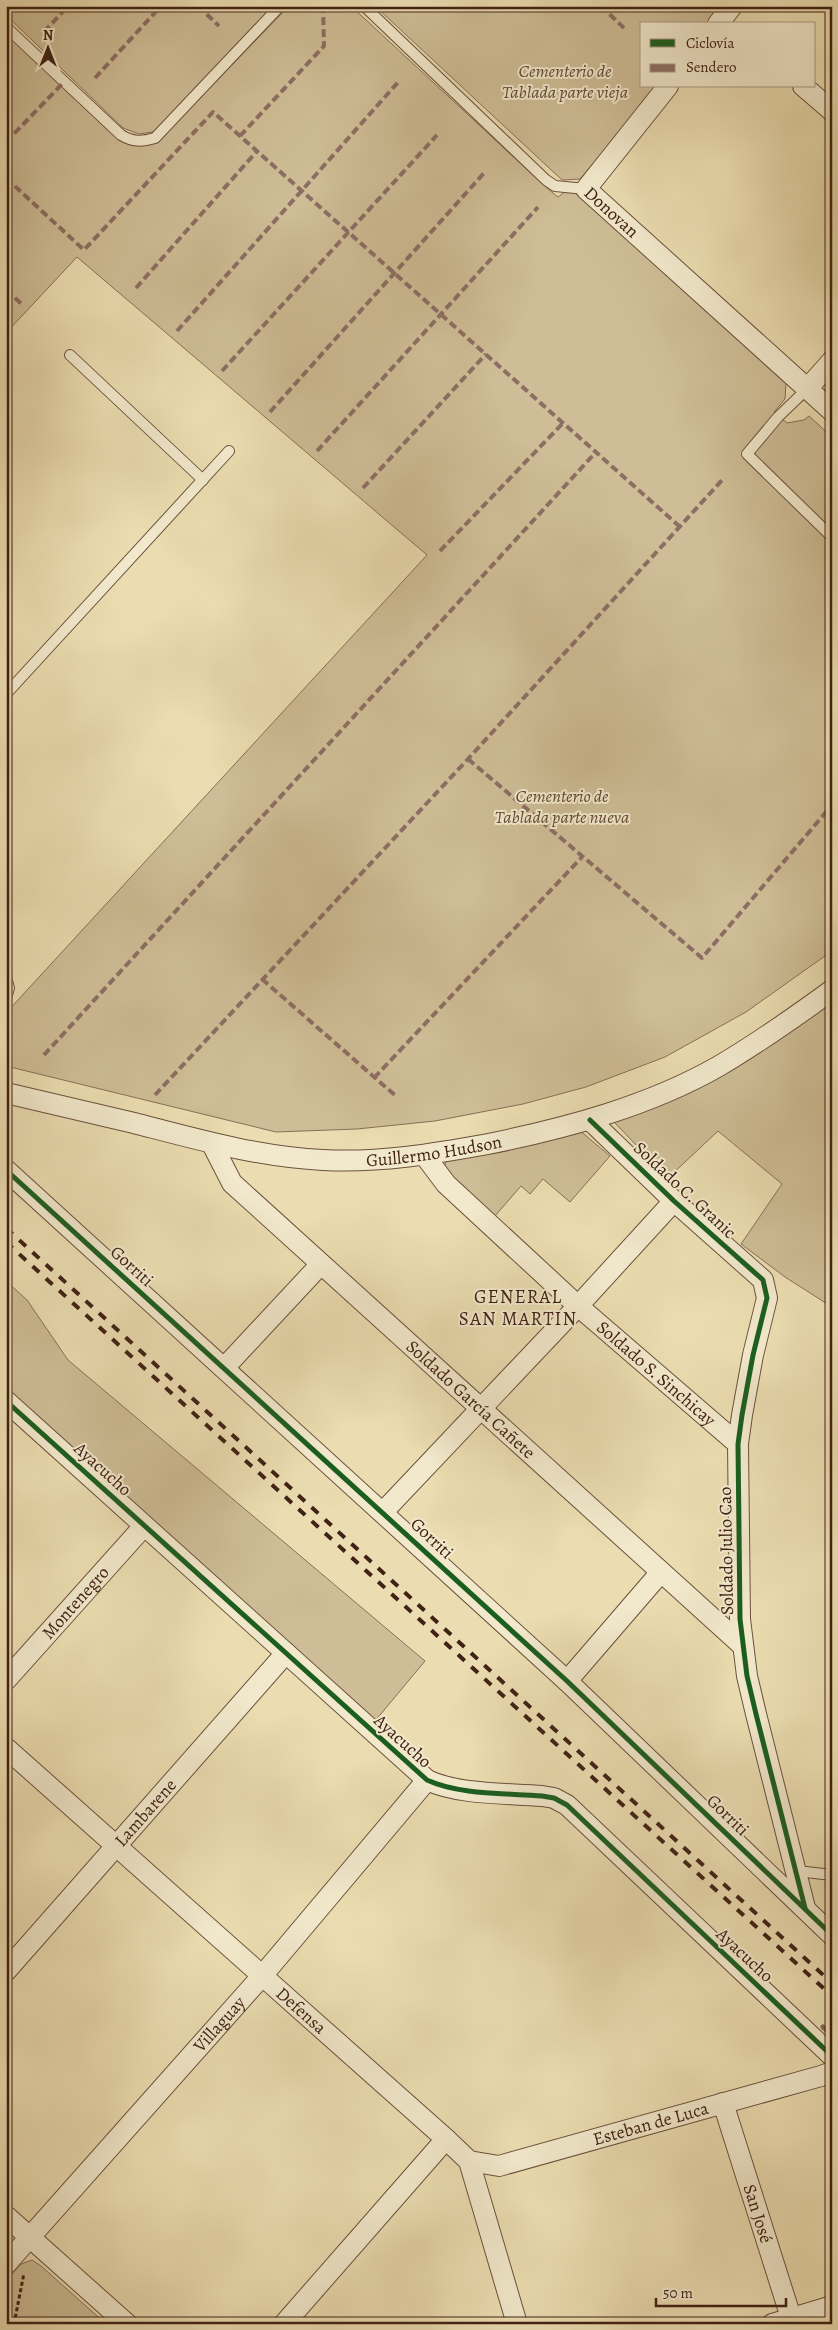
<svg xmlns="http://www.w3.org/2000/svg" width="838" height="2330" font-family="Alegreya,serif">
<rect width="100%" height="100%" fill="#ebddb1"/>
<filter id="stains"><feTurbulence type="fractalNoise" baseFrequency=".004" numOctaves="4"/><feColorMatrix values="0 0 0 0 .2 0 0 0 0 .09 0 0 0 0 .02 0 0 0 .5 -.17"/></filter>
<radialGradient id="worn" r=".72"><stop offset=".6" stop-color="#630" stop-opacity="0"/><stop offset="1" stop-color="#630" stop-opacity=".3"/></radialGradient>
<g fill="#cebd96" stroke="#886f56">
<path d="M6,6H275L159,131L139,134L123,128L6,15Z"/>
<path d="M289,6H351L548,189L558,197L566,191L580,194L786,383L785,399L774,412L787,423L804,420L809,416L832,437V951L746,1012L665,1057L586,1087L523,1104L435,1121L357,1129L276,1132L6,1066V1013L427,555L77,257L6,333V34L111,133C132,151 140,147 164,135Z"/>
<path d="M375,6H725L710,24H642V86H658L580,179L562,180Z"/>
<path d="M832,1000V1307L785,1277L741,1244L782,1184L718,1131L668,1178L614,1122Z"/>
<path d="M579,1130L610,1156L570,1202L543,1179L530,1194L521,1186L495,1216L444,1169L446,1160Z"/>
<path d="M6,1281L27,1300L68,1360L425,1661L375,1721L6,1391Z"/>
<path d="M32,2260L41,2266L106,2324H6V2281L21,2264Z"/>
</g>
<g fill="none" stroke-linecap="round" stroke-linejoin="round">
<path stroke="#846b53" stroke-width="5" d="M823,2027L832,2035"/>
<defs>
<g id="service">
<path d="M364,6L546,180L555,186L586,189"/>
<path d="M6,27L121,135C133,142 141,142 155,138L280,6"/>
<path d="M70,355L203,480"/>
<path d="M807,389L778,417L747,454L832,537"/>
<path d="M6,694L229,451"/>
<path d="M6,977L9,988L6,998"/>
<path d="M797,1875L806,1872L832,1875"/>
</g>
<g id="minor">
<path d="M718,24L732,6"/>
<path id="s1" d="M668,86L586,189L832,411"/>
<path d="M803,86L832,111"/>
<path d="M807,389L832,361"/>
<path id="s2" d="M6,1093C49,1103 92,1113 134,1123C196,1139 259,1157 323,1160C379,1163 433,1154 488,1144C567,1128 649,1106 719,1066C758,1043 795,1017 832,990"/>
<path d="M590,1120L674,1201L763,1280L767,1298L753,1355L742,1415L738,1444L740,1619L747,1676L756,1714L805,1908"/>
<path id="s3" d="M212,1144L232,1183L743,1646"/>
<path id="s4" d="M425,1156L446,1184L578,1306L738,1444"/>
<path d="M6,1170L567,1681L832,1935"/>
<path d="M224,1368L321,1264"/>
<path d="M6,1401L427,1780C459,1795 506,1793 542,1796L554,1798L567,1805L832,2056"/>
<path d="M383,1512L578,1306L674,1201"/>
<path id="s5" d="M6,1680L144,1526"/>
<path d="M567,1681L661,1572"/>
<path id="s6" d="M6,1748L446,2139L469,2161L517,2324"/>
<path id="s7" d="M6,1971L286,1653"/>
<path id="s8" d="M723,2103L793,2324"/>
<path id="s9" d="M469,2161L499,2166L821,2076L832,2072"/>
<path d="M6,2216L127,2324"/>
<path id="s10" d="M6,2264L262,1976L427,1780"/>
<path d="M284,2324L446,2139"/>
<path d="M772,2324L832,2306"/>
</g>
</defs>
<use href="#service" stroke="#6c503c" stroke-width="12"/>
<use href="#minor" stroke="#6c503c" stroke-width="22"/>
<path stroke="#412115" stroke-width="3" stroke-dasharray="4 2.5" stroke-linecap="butt" d="M14,2324L24,2273"/>
<use href="#service" stroke="#f2e9cc" stroke-width="10"/>
<use href="#minor" stroke="#f2e9cc" stroke-width="20"/>
<g stroke="#412115" stroke-width="4" stroke-dasharray="9 9" stroke-linecap="butt">
<path d="M6,1228L832,1983"/>
<path d="M6,1242L832,1996"/>
</g>
<g stroke="#8d6e63" stroke-width="4" stroke-dasharray="8 4" stroke-linecap="butt">
<path d="M198,6L219,26"/>
<path d="M601,6L624,28"/>
<path d="M44,32L68,6"/>
<path d="M95,78L161,6"/>
<path d="M240,136L324,46L323,6"/>
<path d="M6,142L64,82"/>
<path d="M6,178L84,250L213,112L679,526"/>
<path d="M136,288L257,151"/>
<path d="M6,290L24,306"/>
<path d="M177,331L400,80"/>
<path d="M222,371L437,135"/>
<path d="M270,412L484,173"/>
<path d="M317,451L538,207"/>
<path d="M363,488L486,354"/>
<path d="M440,551L563,423"/>
<path d="M468,759L702,958L832,805"/>
<path d="M262,979L397,1097"/>
<path d="M44,1055L596,452"/>
<path d="M374,1078L582,857"/>
<path d="M155,1095L468,759L724,478"/>
</g>
<defs>
<g id="cycleway">
<path d="M590,1120L674,1201L763,1280L767,1298L753,1355L742,1415L738,1444L740,1619L747,1676L756,1714L805,1908"/>
<path d="M6,1170L567,1681L832,1935"/>
<path d="M6,1401L427,1780C459,1795 506,1793 542,1796L554,1798L567,1805L832,2056"/>
</g>
</defs>
<use href="#cycleway" stroke="#f2e9cc" stroke-width="8"/>
<use href="#cycleway" stroke="#1b5e20" stroke-width="5"/>
</g>
<g text-anchor="middle" dominant-baseline="central" stroke-width="4" stroke-linejoin="round" paint-order="stroke">
<g font-size="18" font-style="italic" fill="#644835" stroke="#f2e9cc">
<text x="565" y="71">Cementerio de<tspan x="565" dy="21">Tablada parte vieja</tspan></text>
<text x="562" y="796">Cementerio de<tspan x="562" dy="21">Tablada parte nueva</tspan></text>
</g>
<g font-size="18" fill="#412115" stroke="#f2e9cc">
<text stroke="none"><textPath href="#s1" startOffset="166">Donovan</textPath></text>
<text stroke="none"><textPath href="#s2" startOffset="436">Guillermo Hudson</textPath></text>
<text transform="translate(685 1190) rotate(43)">Soldado C. Granic</text>
<text transform="translate(132 1266) rotate(42)">Gorriti</text>
<text stroke="none"><textPath href="#s4" startOffset="318">Soldado S. Sinchicay</textPath></text>
<text stroke="none"><textPath href="#s3" startOffset="366">Soldado García Cañete</textPath></text>
<text transform="translate(103 1469) rotate(42)">Ayacucho</text>
<text transform="translate(432 1538) rotate(43)">Gorriti</text>
<text transform="translate(726 1551) rotate(-91)">Soldado Julio Cao</text>
<text stroke="none"><textPath href="#s5" startOffset="104">Montenegro</textPath></text>
<text transform="translate(403 1741) rotate(42)">Ayacucho</text>
<text stroke="none"><textPath href="#s7" startOffset="211">Lambarene</textPath></text>
<text transform="translate(728 1815) rotate(44)">Gorriti</text>
<text transform="translate(745 1955) rotate(43)">Ayacucho</text>
<text stroke="none"><textPath href="#s6" startOffset="395">Defensa</textPath></text>
<text stroke="none"><textPath href="#s10" startOffset="321">Villaguay</textPath></text>
<text stroke="none"><textPath href="#s9" startOffset="188">Esteban de Luca</textPath></text>
<text stroke="none"><textPath href="#s8" startOffset="116">San José</textPath></text>
</g>
<g font-size="19" letter-spacing="1" fill="#412115" stroke="#f2e9cc">
<text x="518" y="1297">GENERAL<tspan x="518" dy="22">SAN MARTIN</tspan></text>
</g>
</g>
<rect width="838" height="2330" fill="none" stroke="#ebddb1" stroke-width="25"/>
<rect x="8" y="8" width="823" height="2315" fill="none" stroke="#412115" stroke-width="2.5"/>
<rect x="12" y="12" width="813" height="2305" fill="none" stroke="#412115"/>
<rect x="640" y="22" width="175" height="65" fill="#f2e9cc" stroke="#ab9983"/>
<rect x="650" y="39" width="25" height="8" fill="#1b5e20" stroke="#ab9983"/>
<text x="686" y="48" font-size="15" fill="#412115">Ciclovía</text>
<rect x="650" y="64" width="25" height="8" fill="#8d6e63" stroke="#ab9983"/>
<text x="686" y="72" font-size="15" fill="#412115">Sendero</text>
<g transform="translate(48 48)" stroke="#f2e9cc" stroke-width="4" paint-order="stroke">
<path d="M0-4L9 19L0 12L-9 19Z" fill="#412115"/>
<text y="-8" font-size="14" font-weight="bold" text-anchor="middle" fill="#412115">N</text>
</g>
<path d="M656 2298v8h130v-8" fill="none" stroke="#412115" stroke-width="2.5"/>
<text x="663" y="2298" font-size="15" fill="#412115" stroke="#f2e9cc" stroke-width="4" paint-order="stroke">50 m</text>
<rect width="100%" height="100%" filter="url(#stains)"/>
<rect width="100%" height="100%" fill="url(#worn)"/>
</svg>
